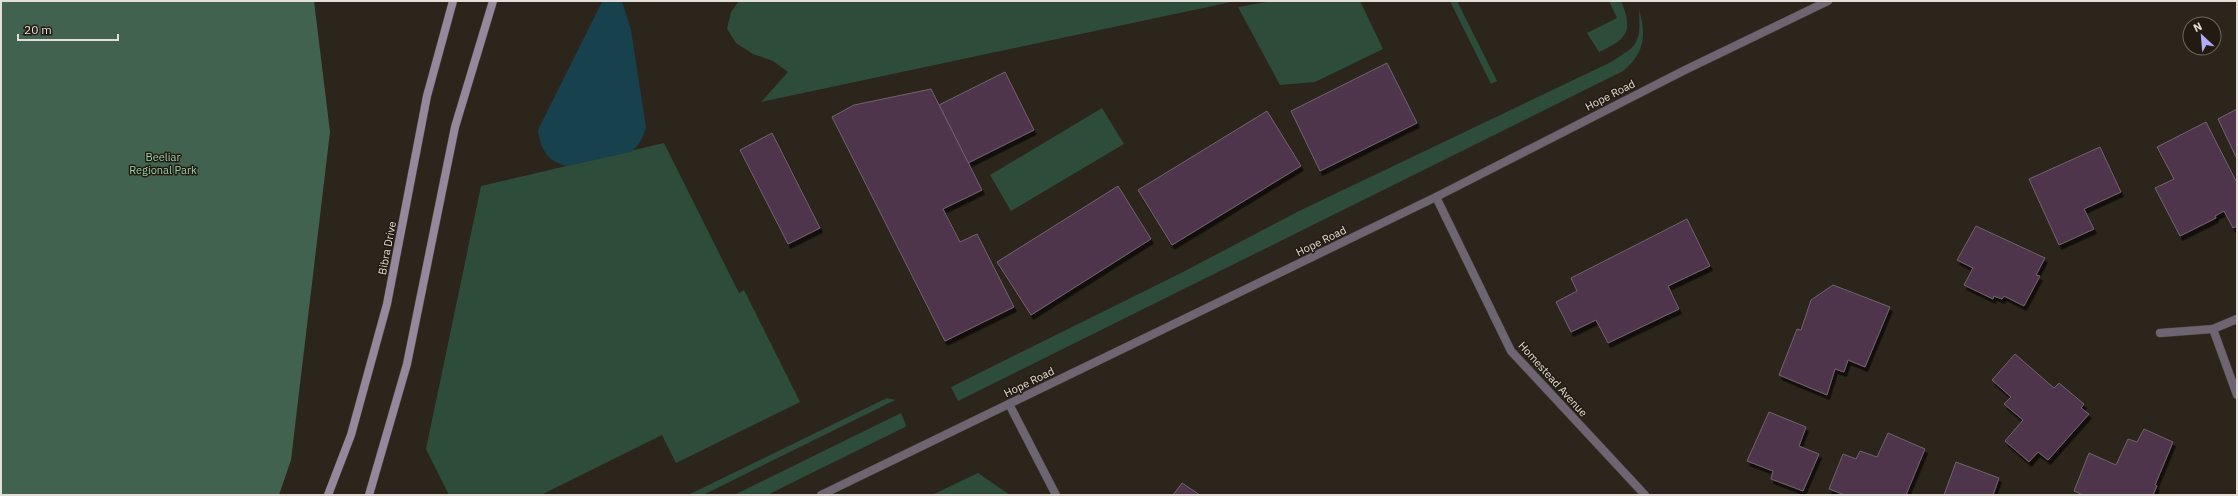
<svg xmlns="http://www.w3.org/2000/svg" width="2238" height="496" font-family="'IBM Plex Sans',sans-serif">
<defs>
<filter id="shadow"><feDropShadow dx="2.5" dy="4.5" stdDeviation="0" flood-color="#0009"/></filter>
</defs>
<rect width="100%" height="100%" fill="#2c251b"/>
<g fill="#2e4c3a">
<path d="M739,1H1236L761,102L788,72L773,61L753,54L736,43L727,29L731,12Z"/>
<path d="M1272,1H1360L1383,49L1315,82L1280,85L1238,7Z"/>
<path d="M1450,1H1457L1497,81L1491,84Z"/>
<path d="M1609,1H1621C1634,32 1627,39 1599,52L1587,33L1617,18Z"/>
<path d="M1639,10C1647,36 1644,54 1623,71L958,401L951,387L1181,273L1299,211L1609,63C1637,46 1641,45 1639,10Z"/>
<path d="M1102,108L1124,144L1011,211L990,175Z"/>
<path d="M664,143L739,293L744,290L800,402L676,463L662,435L541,495H449L426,449L481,186Z"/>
<path d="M887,398L895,400L703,495H688Z"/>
<path d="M901,413L906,425L905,427L767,495H734Z"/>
<path d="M978,473L1010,495H932Z"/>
</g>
<path fill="#41624e" d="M1,1H314L330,132L291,460L279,495H1Z"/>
<path fill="#16414d" d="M622,1L631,30L646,127C643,138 639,145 631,152L567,166C548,163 540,148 538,130L602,2Z"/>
<g fill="#4f354c" stroke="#6f636e" filter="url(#shadow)">
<path d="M1387,63L1417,123L1320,171L1291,111Z"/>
<path d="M1005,72L1034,130L968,163L939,105Z"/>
<path d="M931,89L982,190L943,209L960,242L977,234L1014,307L945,341L832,117L854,105Z"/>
<path d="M2237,109V159L2218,119Z"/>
<path d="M1267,111L1301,166L1172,245L1138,190Z"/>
<path d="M2206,122L2237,183V226L2233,228L2224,211L2215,216L2216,218L2180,236L2155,188L2174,179L2157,147Z"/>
<path d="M772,133L820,228L788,244L740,150Z"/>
<path d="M2100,147L2121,192L2084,209L2094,229L2059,245L2029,179Z"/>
<path d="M1118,186L1151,239L1031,315L997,262Z"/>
<path d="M1687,219L1710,266L1668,286L1679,309L1608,343L1596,320L1571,332L1556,302L1577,291L1571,278Z"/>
<path d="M1976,226L2045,258L2036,275L2040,276L2024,306L2004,296L2002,299L1994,296L1993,299L1964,285L1973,268L1957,260Z"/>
<path d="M1833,285L1890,307L1865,367L1848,360L1844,372L1835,369L1827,395L1779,375L1797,329L1801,330L1811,300Z"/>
<path d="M2015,354L2054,388L2059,383L2084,404L2081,408L2089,414L2048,460L2038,452L2029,462L2005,441L2023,420L2004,404L2011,397L1992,380Z"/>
<path d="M1769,412L1806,427L1799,446L1819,454L1803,491L1771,479L1773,471L1747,461Z"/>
<path d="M2144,429L2173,442L2155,485L2157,486L2153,495H2083L2074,491L2089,453L2116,465L2128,439L2137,442Z"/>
<path d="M1888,433L1925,449L1906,495H1845L1829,489L1843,454L1856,459L1860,451L1877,457Z"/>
<path d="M1956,462L1999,478L1993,495H1944Z"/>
<path d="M1182,483L1200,495H1173Z"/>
</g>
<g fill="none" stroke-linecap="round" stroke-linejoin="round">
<defs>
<path id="lane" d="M1009,404L1056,495"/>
<g id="street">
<path d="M1436,197L1511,351L1645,495"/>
<path d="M2213,329L2237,395"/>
<path d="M2160,333L2213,329L2237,319"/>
<path d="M821,495L1436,197L1685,70L1828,1"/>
</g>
<g id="secondary">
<path d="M328,495L351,435L387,304L427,96L453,1"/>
<path d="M369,495L407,364L455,127L493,1"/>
</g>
</defs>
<use href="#lane" stroke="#494339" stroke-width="9"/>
<use href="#street" stroke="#494339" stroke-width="9"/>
<use href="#secondary" stroke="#494339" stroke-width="9"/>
<use href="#lane" stroke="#6d6572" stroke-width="8"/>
<use href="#street" stroke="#6d6572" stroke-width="8"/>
<use href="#secondary" stroke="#96889c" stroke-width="8"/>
</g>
<g text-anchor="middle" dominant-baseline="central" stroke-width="3" stroke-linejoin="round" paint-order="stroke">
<g font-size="11" fill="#e3ded7" stroke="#231b11">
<text transform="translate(1610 95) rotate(-27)">Hope Road</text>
<text transform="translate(1321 241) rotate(-26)">Hope Road</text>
<text transform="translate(387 248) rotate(-79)">Bibra Drive</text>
<text transform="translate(1553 379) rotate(48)">Homestead Avenue</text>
<text transform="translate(1029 382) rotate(-26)">Hope Road</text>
</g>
<g font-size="11" fill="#96d2ad" stroke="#231b11">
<text x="163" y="157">Beeliar<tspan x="163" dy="13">Regional Park</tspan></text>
</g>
</g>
<rect width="2238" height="496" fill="none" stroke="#e3ded7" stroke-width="4"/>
<g transform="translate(2202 36) rotate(334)"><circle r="19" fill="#231b11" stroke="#706960"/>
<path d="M0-3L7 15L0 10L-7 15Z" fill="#aeaefb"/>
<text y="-6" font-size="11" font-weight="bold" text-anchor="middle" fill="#e3ded7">N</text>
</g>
<path d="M18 34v6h100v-6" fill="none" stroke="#e3ded7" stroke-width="2"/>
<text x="24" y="34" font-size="12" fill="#e3ded7" stroke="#231b11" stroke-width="3" paint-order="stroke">20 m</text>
</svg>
